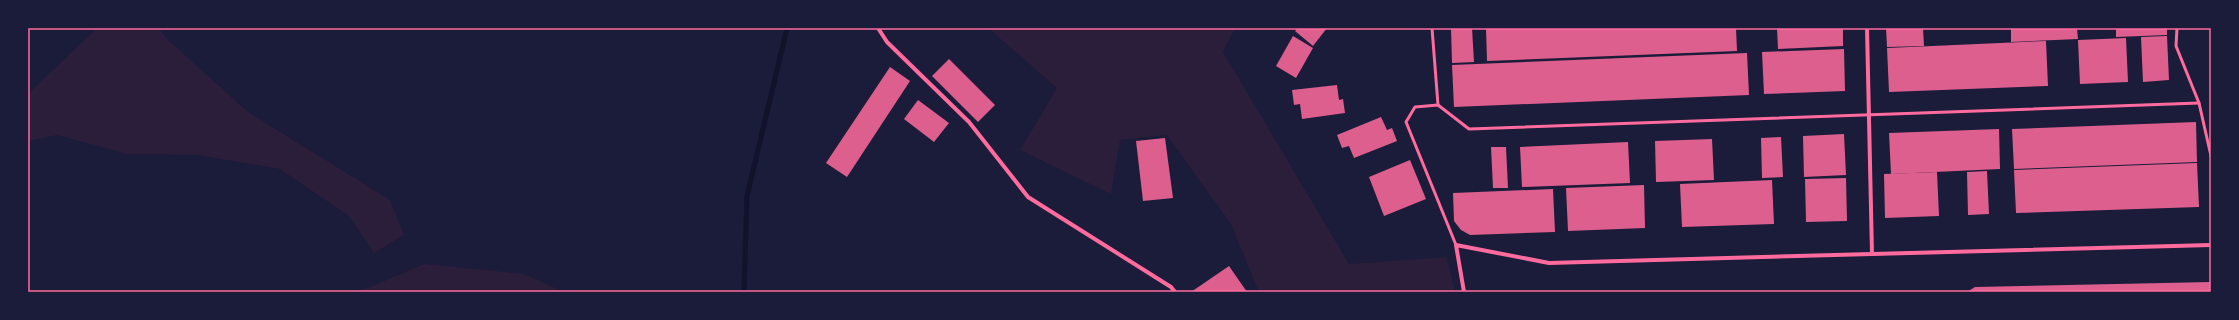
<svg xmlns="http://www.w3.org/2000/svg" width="2239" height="320" font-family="'Alegreya Sans',sans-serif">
<rect width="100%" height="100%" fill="#1b1b3a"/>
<g fill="#2a1e3b">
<path d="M97,28H159L167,39L248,112L390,200L404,235L374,253L349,216L280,169L198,155L127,154L57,135L28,141V94Z"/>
<path d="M988,28H1235L1223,52L1349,264L1447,257L1455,292H1259L1231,224L1167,135L1120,140L1111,194L1020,150L1057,88Z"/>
<path d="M424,264L524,274L564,292H345L368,288Z"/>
</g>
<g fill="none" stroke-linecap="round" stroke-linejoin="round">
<path stroke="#12122b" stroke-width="5" d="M744,292L747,196L787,28"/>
</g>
<g fill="#dd5f8e">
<path d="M1298,28H1327L1313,46L1295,31Z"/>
<path d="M1451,28H1472L1474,62L1452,63Z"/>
<path d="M1486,28H1736L1737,51L1487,61Z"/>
<path d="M1777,28H1843V46L1778,49Z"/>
<path d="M1886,28H1923L1924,46L1887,47Z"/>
<path d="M2011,28H2077L2078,39L2011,42Z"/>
<path d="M2116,28H2167V35L2116,37Z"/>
<path d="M1293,36L1313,48L1296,78L1276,66Z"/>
<path d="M2167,36L2169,80L2143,82L2141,37Z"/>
<path d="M2126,38L2128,82L2080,84L2078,40Z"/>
<path d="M2046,41L2048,86L1889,92L1887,48Z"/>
<path d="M1844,49L1845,91L1764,94L1762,52Z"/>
<path d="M1747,53L1749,95L1454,107L1452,65Z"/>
<path d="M949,59L995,105L978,122L932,76Z"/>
<path d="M890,67L910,81L847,177L826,163Z"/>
<path d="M1337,85L1339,100L1343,99L1345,113L1302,119L1300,104L1294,105L1292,90Z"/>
<path d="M918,100L949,123L934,142L904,119Z"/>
<path d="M1381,117L1387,130L1392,128L1397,141L1354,158L1349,146L1342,148L1337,135Z"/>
<path d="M2196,122L2197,162L2014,169L2012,129Z"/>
<path d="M1999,129L2000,169L1891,174L1889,133Z"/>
<path d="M1844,134L1846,175L1804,177L1803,136Z"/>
<path d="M1781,137L1783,177L1762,178L1761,138Z"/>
<path d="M1165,138L1173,198L1143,201L1136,141Z"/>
<path d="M1712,139L1714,180L1656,182L1655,141Z"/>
<path d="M1628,142L1630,183L1522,187L1520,147Z"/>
<path d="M1491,147H1506L1508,188H1493Z"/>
<path d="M1410,160L1426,199L1384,216L1369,177Z"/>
<path d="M2197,163L2199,207L2016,213L2014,170Z"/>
<path d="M1987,171L1989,214L1968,215L1967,172Z"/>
<path d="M1937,172L1939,216L1885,218L1884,174Z"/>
<path d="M1846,178L1847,221L1806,222L1805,179Z"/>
<path d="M1772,180L1774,224L1682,227L1680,184Z"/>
<path d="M1644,185L1645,228L1568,231L1566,188Z"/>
<path d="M1553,189L1555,232L1470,235L1461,230L1454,221L1453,193Z"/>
<path d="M1229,266L1247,292H1191Z"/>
<path d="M2211,282V292H1967L1975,287Z"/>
</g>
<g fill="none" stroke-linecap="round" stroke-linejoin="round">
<g stroke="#ff6b9d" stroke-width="3">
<path d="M1432,28L1438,105"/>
<path d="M2177,28L2176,46L2199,103L2211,156"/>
<path d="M1456,245L1406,122L1415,107L1438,105L1469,129L2199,103"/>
</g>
<g stroke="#ff6b9d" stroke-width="4">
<path d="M878,28L887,42L969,122L1028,197L1171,287L1175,292"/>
<path d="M1867,28L1872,254L2211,245"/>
<path d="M1464,292L1456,245L1549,263L1872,254"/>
</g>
</g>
<rect width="2239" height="320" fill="none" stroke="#1b1b3a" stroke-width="58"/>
<rect x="29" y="29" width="2181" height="262" fill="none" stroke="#ff6b9d" stroke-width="1.5"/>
</svg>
